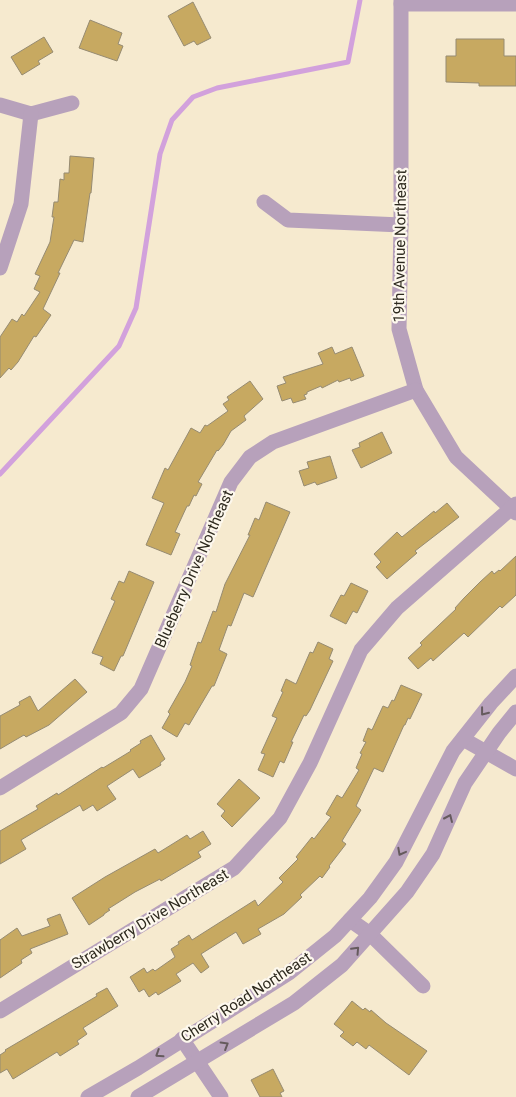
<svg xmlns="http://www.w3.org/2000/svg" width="516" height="1097" font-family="Roboto,sans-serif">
<rect width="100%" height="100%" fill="#f6eacf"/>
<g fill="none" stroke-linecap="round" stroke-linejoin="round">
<path stroke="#d2a1dc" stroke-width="5" d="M0,474L119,346L136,308L160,154L172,120L193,97L217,88L348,62L360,0"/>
</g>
<g fill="#c7a961" stroke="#968b72">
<path d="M193,2L211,38L197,45L194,41L184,46L168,16Z"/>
<path d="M90,20L122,33L118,44L123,46L117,61L79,48Z"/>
<path d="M44,37L53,52L38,61L40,64L22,75L11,57Z"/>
<path d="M456,39H504V56H516V86H479V83L446,82V56H456Z"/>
<path d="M70,156L94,158L91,193H90L83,242L74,240L58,273H60L43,309L51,315L36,337L34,336L18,362L11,370L9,368L0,378V337L12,319L17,322L22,314L24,316L40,292L34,289L40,276L35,274L50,242L54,217H52L54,202H58L60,179L64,180V173H69Z"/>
<path d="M332,347L335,354L352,347L364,376L351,381L350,378L339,382L338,380L322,388L321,386L307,392V394L304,395L306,399L293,403L291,398L282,401L277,386L286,383L283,377L323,364L318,353Z"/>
<path d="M250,381L263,399L244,416L246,420L231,431L223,445L218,451L217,450L198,482L202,484L196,496L194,495L189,506H187L175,532L180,534L171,555L146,545L164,503L152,498L165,468L168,470L191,428L200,433L205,425L207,426L228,411L223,404L229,400L227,397Z"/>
<path d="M382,432L392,453L361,468L352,450L360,447L359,443Z"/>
<path d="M330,456L337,478L317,485L315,482L304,486L299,471L309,468L307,462Z"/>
<path d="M266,502L290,512L253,597L244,593L231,626L228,625L219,650L227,654L214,686H212L189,725L185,723L177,737L162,728L170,714L168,712L185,682L192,666L190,665L198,642L201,643L213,611L216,612L225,584L250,535H248L255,518L259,520Z"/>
<path d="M447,503L459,517L415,551L417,553L387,579L376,567L381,562L374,554L397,532L402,537L434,511L435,513Z"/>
<path d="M516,556V595L502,608L500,606L468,637L464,633L433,661L431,658L418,669L408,658L422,645L420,643L456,609L455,608L464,598L480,582L492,571L494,574L499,570L500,571Z"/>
<path d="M129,571L154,582L123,656H121L114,671L100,664L103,657L92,653L115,601L111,599L119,581L124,583Z"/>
<path d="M351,583L368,591L357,613L353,611L346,624L330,616L341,595L344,596Z"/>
<path d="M318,642L333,649L329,659L333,661L310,710L306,716L304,715L291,742H293L284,763L280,761L273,777L258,770L265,754L261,753L277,718L272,716L283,692L281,691L286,679L296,684L310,652L313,653Z"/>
<path d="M75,679L87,692L49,725L26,737L24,735L0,749V716L20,705L19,702L30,696L38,711Z"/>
<path d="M401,685L422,694L410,719L408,718L405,725H404L383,772L374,768L356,806L361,810L342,841L346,844L329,866L330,867L322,878L320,876L300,895L302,897L284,914L258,929L261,934L243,944L236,932L201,954L209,967L201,973L193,963L176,974L181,981L158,995L156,992L149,997L144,989L139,992L130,977L144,968L147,973L153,969L155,971L175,957L171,949L179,944L178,942L189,935L192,940L255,900L258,906L283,882L279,878L298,859L296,857L312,837L314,839L331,817L326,814L337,795L342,798L359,770L356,768L362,754L360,753L366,742L363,741L368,728L372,730L383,706L388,708L392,700L394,701Z"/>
<path d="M151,735L165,759L160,763L161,765L139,778L133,769L107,786L116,799L97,811L93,805L83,811L80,805L21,840L26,849L0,864V831L38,809L36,806L57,793L58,795L102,767L103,768L131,751L130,750L141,743L140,741Z"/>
<path d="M239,779L260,798L232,827L221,816L225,811L217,804Z"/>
<path d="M203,831L211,844L198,852L201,857L161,881L160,879L135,892L108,909L110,910L104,914V915L89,925L72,898L105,877L155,849L158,853L187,835L190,839Z"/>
<path d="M60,914L68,934L30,949L32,953L21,960L22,963L0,978V940L17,928L22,936L50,926L47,919Z"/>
<path d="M107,988L118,1006L83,1028L87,1034L77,1041L79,1044L60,1056L57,1052L13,1079L7,1069L0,1073V1055L6,1051L5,1050L97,996L96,994Z"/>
<path d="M352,1001L363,1010L365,1008L370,1012L371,1010L386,1023L427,1051L409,1075L369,1045L366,1049L357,1042L353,1046L340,1036L344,1032L334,1024Z"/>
<path d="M273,1069L284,1091L280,1093L282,1097H260L251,1080Z"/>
</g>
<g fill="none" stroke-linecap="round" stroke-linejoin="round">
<g stroke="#b7a1bb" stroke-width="15">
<path d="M401,0V225L399,329L416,390L456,457L516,513"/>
<path d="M401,4H516"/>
<path d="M0,105L31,114"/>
<path d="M31,114L72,103"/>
<path d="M264,202L288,220L401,225"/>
<path d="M0,268L21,204L31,114"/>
<path d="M463,739L516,769"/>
<path d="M0,788L121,713L141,689L231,482L250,457L273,442L416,390"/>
<path d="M350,920L370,934L423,986"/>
<path d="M0,1011L234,868L280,818L310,763L361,650L397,608L516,504"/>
<path d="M182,1039L221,1097"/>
</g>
<g stroke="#b7a1bb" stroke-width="15">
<path d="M88,1097L138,1068L289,973L335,936L370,898L396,862L453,751L491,703L516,676"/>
<path d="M138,1097L294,1003L342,965L407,892L433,854L465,783L499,733L516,712"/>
</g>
</g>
<defs><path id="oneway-chevron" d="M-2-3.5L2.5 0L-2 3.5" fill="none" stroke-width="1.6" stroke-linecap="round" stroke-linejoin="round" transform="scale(1.25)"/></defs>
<g stroke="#655a5d">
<use href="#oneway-chevron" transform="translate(484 712) rotate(128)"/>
<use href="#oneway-chevron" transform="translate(449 818) rotate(-66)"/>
<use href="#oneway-chevron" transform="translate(401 852) rotate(118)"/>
<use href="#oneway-chevron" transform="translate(356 950) rotate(-47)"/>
<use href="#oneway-chevron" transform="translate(225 1045) rotate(-31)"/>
<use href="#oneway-chevron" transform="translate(159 1054) rotate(147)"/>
</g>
<g text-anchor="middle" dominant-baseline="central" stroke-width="4.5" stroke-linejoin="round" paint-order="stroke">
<g font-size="15" fill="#2e2a1f" stroke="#fdf8ed">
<text transform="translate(400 246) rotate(-89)">19th Avenue Northeast</text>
<text transform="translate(194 569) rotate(-66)">Blueberry Drive Northeast</text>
<text transform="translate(150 919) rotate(-31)">Strawberry Drive Northeast</text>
<text transform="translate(246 997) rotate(-33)">Cherry Road Northeast</text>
</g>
</g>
</svg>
